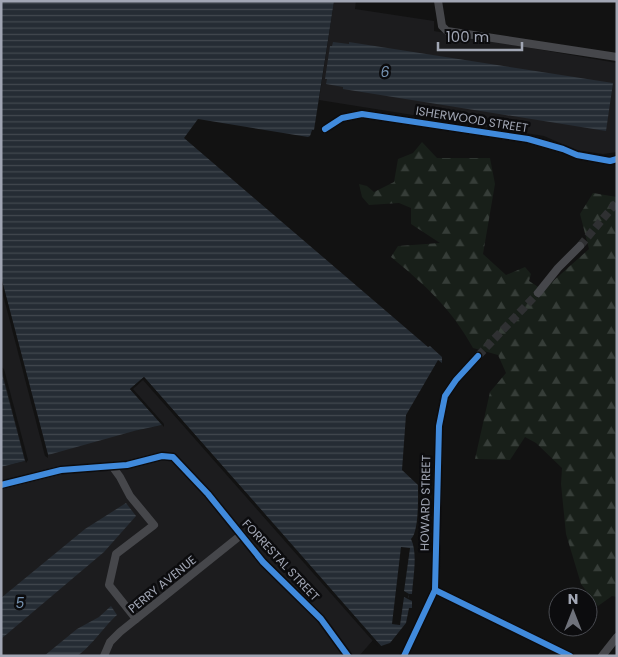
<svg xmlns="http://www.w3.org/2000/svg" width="618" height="657" font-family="Poppins,sans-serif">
<defs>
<pattern id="forest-firs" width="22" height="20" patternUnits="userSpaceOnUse" patternTransform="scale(1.25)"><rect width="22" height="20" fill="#181f19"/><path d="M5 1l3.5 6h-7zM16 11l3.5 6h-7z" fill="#363d38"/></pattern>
<pattern id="water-rules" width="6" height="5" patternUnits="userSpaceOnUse" patternTransform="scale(1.25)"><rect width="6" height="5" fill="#252c34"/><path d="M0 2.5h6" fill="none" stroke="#42484f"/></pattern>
</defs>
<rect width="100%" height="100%" fill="#121212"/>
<g fill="#1c1c1e">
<path d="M334,1H356L355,9L434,21V31L617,63V152L603,154L576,150L544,136L319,100Z"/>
<path d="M1,277L134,431L162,425L130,389L144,377L374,639L359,656H1V467L25,461L1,370Z"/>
</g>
<path fill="url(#forest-firs)" d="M422,142L437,158H490L495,184L483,254L506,275L525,267L531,274L529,281L543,290L589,249L580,214L593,193L617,197V597L612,596L598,606L581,584L566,534L561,484L562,468L536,443L525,437L510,460L475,459L490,392L506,373L498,355L473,348C451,308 425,285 391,257L398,246L440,243L411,224V208L399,203L369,205L362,197L359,184L367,186L374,192L394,182L398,159L413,153Z"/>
<g fill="url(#water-rules)">
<path d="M1,1H334L314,130H312L310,136L308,137L198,119L184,138L428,347L430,346L442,357V363L438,360L406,415L402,470L418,485C418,498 419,532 411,539C418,553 413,578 412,594H409L408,599L412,601V608H409L406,623L390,643L381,646L374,639L144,377L130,389L162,425L134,431L48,455L1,277Z"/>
<path d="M333,42L349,44V42L613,83L606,131L343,89V87L326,84L327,79H325L330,46H332Z"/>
<path d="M1,370L25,461L1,467Z"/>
<path d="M126,503L136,516L104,552L1,639V598L85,529Z"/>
<path d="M111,606L117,615C107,623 86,653 76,656C67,657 54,656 44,656L77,629L99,617Z"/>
</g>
<g fill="#121212">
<path d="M1,277L48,455V458L45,456L1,287Z"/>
<path d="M1,367L4,369L28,460L26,463Z"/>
<path d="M144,377L280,531L381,646L378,647L372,640L143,380L133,389L164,424V427L130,389Z"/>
<path d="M401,547L410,548L404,591L409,594L408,599L404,597L400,625L392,624Z"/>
</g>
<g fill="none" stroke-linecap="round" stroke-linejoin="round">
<g stroke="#2f3032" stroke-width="8" stroke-dasharray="8 4" stroke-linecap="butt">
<path d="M580,246L617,202"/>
<path d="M478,356L538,293"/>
</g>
<g stroke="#46474b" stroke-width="8">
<path d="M438,1L442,26L447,31L617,57"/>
<path d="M325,129L342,118L362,114L528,139L563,149L577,155L610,161L617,159"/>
<path d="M538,293L558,268L580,246"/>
<path d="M112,466L120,477L130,496L154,525L116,554L109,585L136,619"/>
<path d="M1,485L61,470L127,465L162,456L173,457L208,494L263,562L321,619L348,656"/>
<path d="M435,590L570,656"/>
<path d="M104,656L110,642L120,632L241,535"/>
<path d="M404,656L435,590L439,426L445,396L456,380L478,356"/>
<path d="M602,656L617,637"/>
</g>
<defs>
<g id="cycleway">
<path d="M325,129L342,118L362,114L528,139L563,149L577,155L610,161L617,159"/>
<path d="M1,485L61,470L127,465L162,456L173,457L208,494L263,562L321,619L348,656"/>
<path d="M435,590L570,656"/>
<path d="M404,656L435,590L439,426L445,396L456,380L478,356"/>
</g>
</defs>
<use href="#cycleway" stroke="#0c0c0e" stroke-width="9"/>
<use href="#cycleway" stroke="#408adc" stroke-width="6"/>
</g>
<g text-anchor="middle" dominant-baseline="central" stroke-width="5" stroke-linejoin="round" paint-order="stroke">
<g font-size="12" fill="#a1a6b4" stroke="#0c0c0e">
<text transform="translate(472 119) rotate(9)">ISHERWOOD STREET</text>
<text transform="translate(425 503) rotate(-89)">HOWARD STREET</text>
<text transform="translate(281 560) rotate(47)">FORRESTAL STREET</text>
<text transform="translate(162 584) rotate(-39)">PERRY AVENUE</text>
</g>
<g font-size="14" font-style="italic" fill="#7693b2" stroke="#0c0c0e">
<text x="385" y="72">6</text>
<text x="20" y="603">5</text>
</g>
</g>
<rect width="618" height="657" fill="none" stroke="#a1a6b4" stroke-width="5"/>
<g transform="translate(573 612)"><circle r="24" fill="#0c0c0e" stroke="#484a50"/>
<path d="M0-4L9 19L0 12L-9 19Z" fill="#6f727b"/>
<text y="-8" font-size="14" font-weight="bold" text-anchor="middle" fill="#a1a6b4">N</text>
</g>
<path d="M438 42v8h84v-8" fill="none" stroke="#a1a6b4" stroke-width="2.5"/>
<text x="446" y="42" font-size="15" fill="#a1a6b4" stroke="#0c0c0e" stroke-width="4" paint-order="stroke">100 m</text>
</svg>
